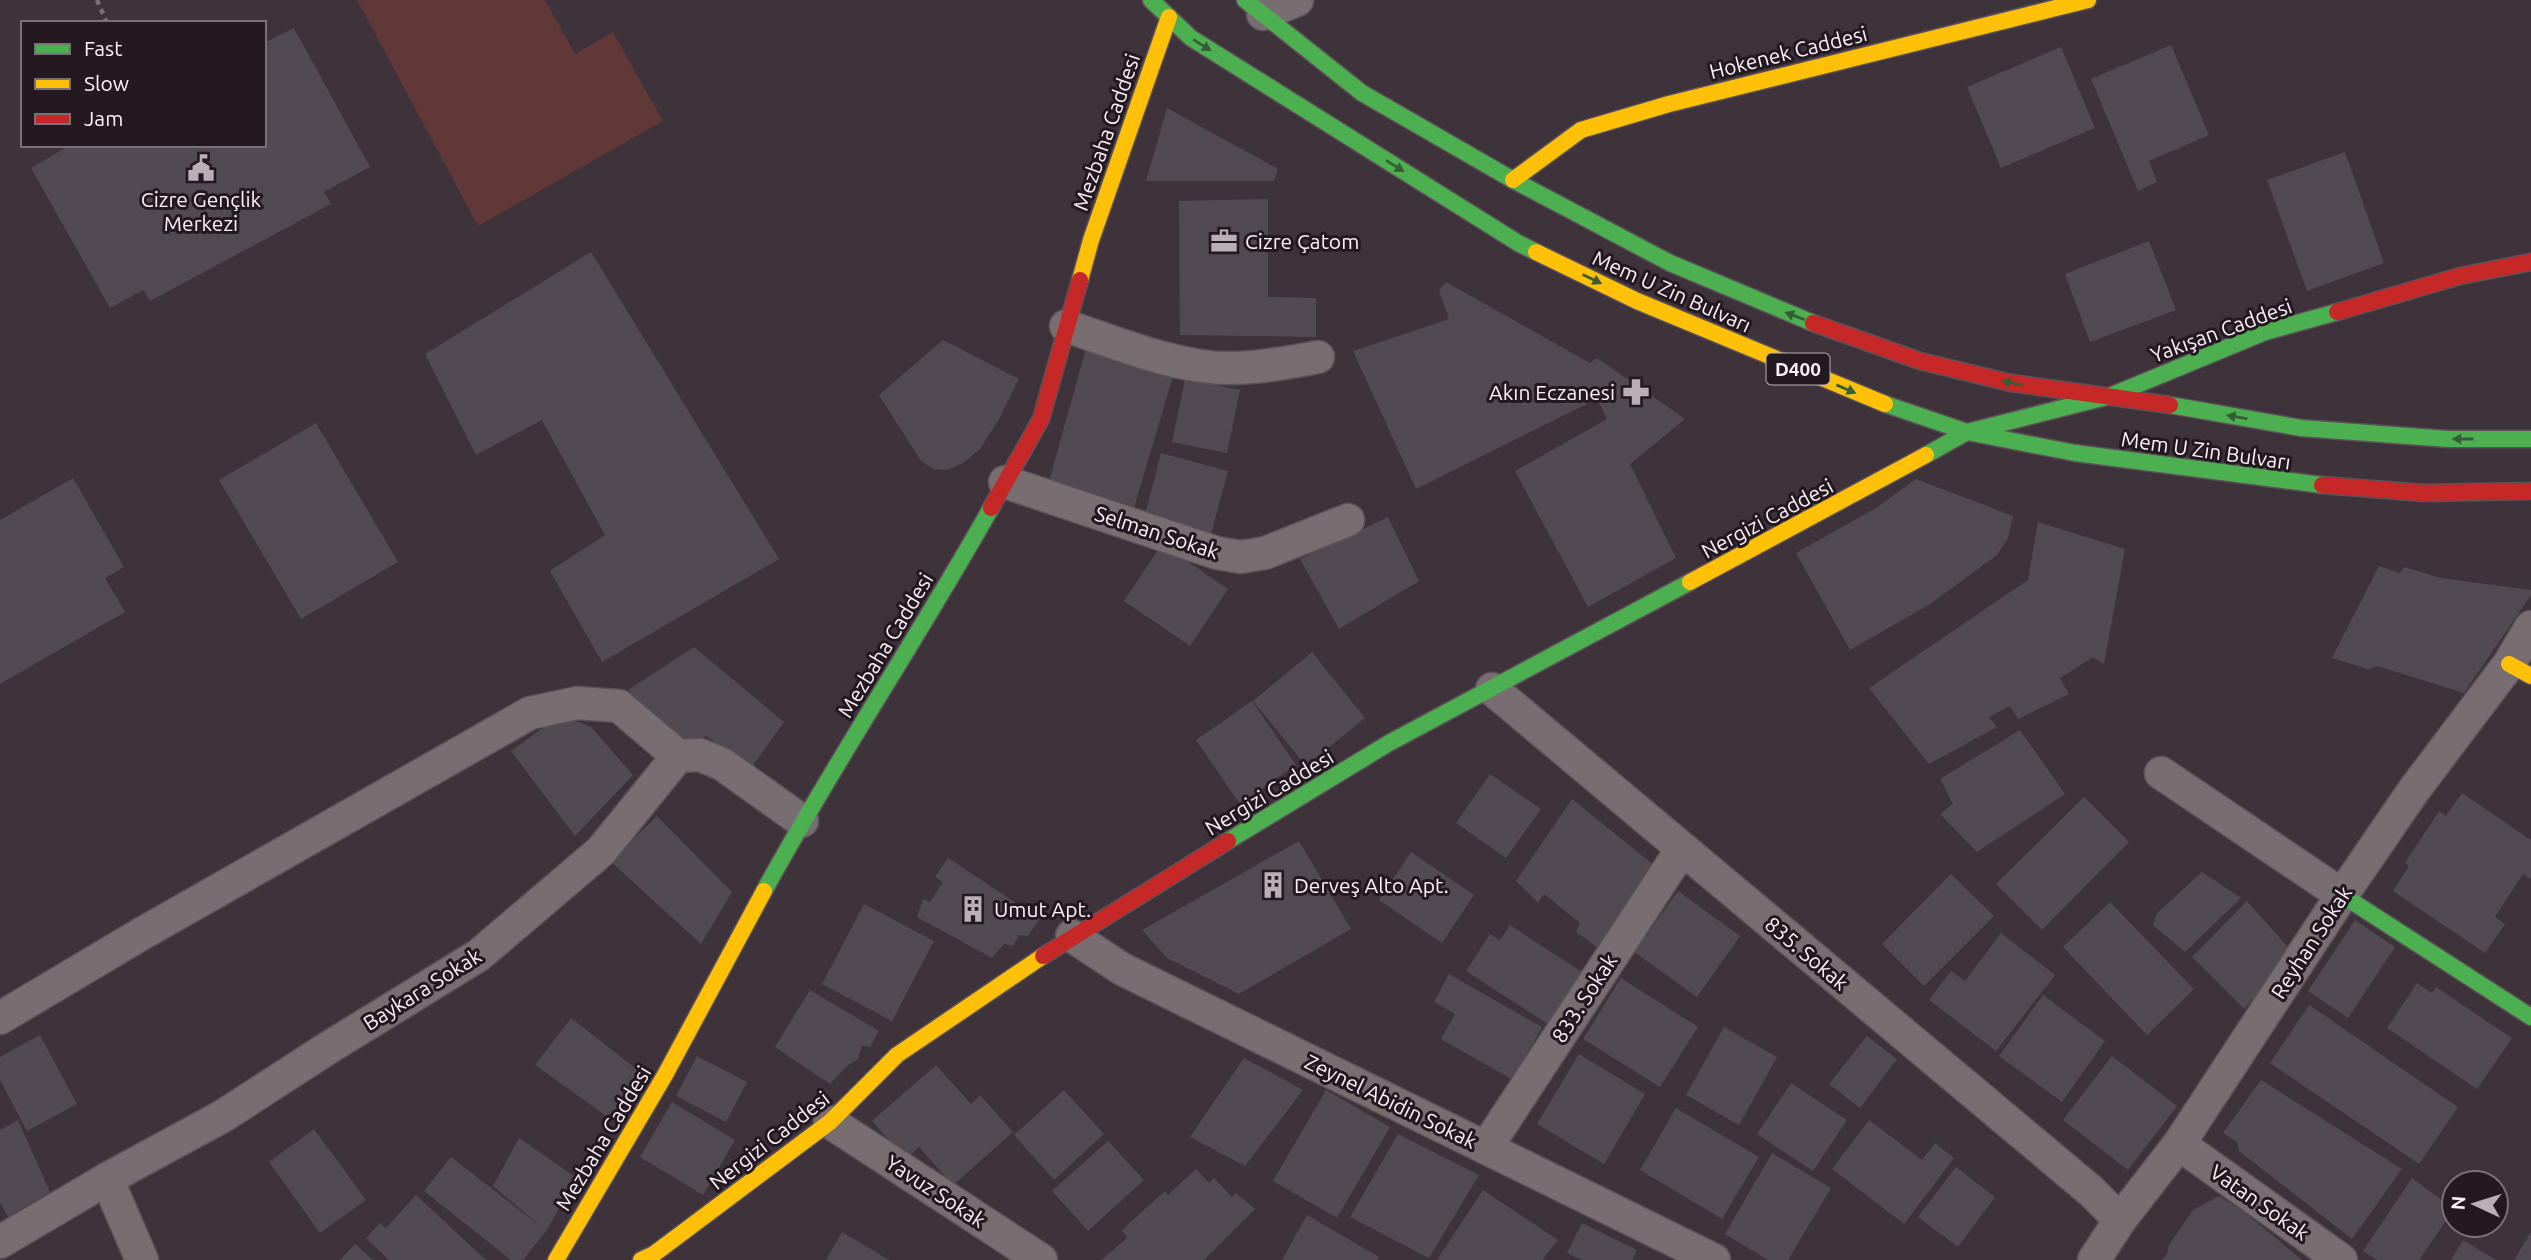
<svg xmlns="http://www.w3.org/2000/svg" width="2531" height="1260" font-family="Ubuntu,sans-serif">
<rect width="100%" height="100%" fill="#3e323b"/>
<path fill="#603837" d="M357,0H545L575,54L613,32L663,121L478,226Z"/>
<g fill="#524a53">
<path d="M294,28L370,167L324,192L331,204L150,301L143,290L110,308L31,168L70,145H264V43Z"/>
<path d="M2171,45L2209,135L2149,161L2157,182L2138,191L2091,79Z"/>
<path d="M2061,47L2095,128L2001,168L1967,87Z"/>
<path d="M1167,108L1278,169L1274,181H1146Z"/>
<path d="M2345,152L2384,263L2307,291L2267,180Z"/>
<path d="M1268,199V297L1316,298V337L1180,335L1179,201Z"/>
<path d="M2149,241L2176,310L2090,342L2065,274Z"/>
<path d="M591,252L779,559L602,662L550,571L605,535L542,420L476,455L425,354Z"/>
<path d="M1446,282L1590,363L1597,358L1685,419L1630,464L1676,558L1588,607L1515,471L1607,419L1597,399L1416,489L1353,351L1449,319L1439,290Z"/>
<path d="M943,340L1019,379L999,419L980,449L963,463L947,470L933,469L921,461L879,395Z"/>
<path d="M1087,345L1175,370L1133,511L1048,485Z"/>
<path d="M1185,379L1240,390L1227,453L1172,442Z"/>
<path d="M316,423L398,562L301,619L219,480Z"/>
<path d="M1161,453L1228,471L1211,534L1156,520L1157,514L1146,511Z"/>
<path d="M73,478L124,567L105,578L125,612L0,684V520Z"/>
<path d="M1916,479L2013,516L2008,538L1997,555L1930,604L1850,650L1796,553L1876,508Z"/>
<path d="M1388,517L1419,581L1339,629L1300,559Z"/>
<path d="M2038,522L2125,549L2104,664L2093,657L2060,678L2069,694L2018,719L2010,706L1989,717L1997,727L1929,764L1869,688L2028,580Z"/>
<path d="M1162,544L1228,589L1190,646L1124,601Z"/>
<path d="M2379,566L2400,573L2404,567L2441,578L2531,590V595L2464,693L2377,666L2368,669L2332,658Z"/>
<path d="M694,647L784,722L751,768L706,736L686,749L628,690Z"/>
<path d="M1312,652L1365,718L1306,766L1253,701Z"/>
<path d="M1252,701L1296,765L1240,804L1196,740Z"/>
<path d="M561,715L591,727L633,775L575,836L511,751Z"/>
<path d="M2020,730L2065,794L1977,852L1940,814L1953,804L1940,779Z"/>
<path d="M1490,774L1541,809L1506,858L1456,823Z"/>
<path d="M2462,793L2531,840V879L2523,874L2495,917L2505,924L2485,953L2393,891L2409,866L2405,863L2439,811L2446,816Z"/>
<path d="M2084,797L2129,842L2042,930L1996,884Z"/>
<path d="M1572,799L1655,866L1597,947L1576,932L1580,923L1544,894L1538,903L1516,881Z"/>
<path d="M657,816L732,892L701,944L610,861Z"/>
<path d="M1299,841L1351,929L1239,994L1167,958L1142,930Z"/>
<path d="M1411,852L1474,895L1442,943L1379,900Z"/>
<path d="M948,858L1040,919L1028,936L1019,935L1013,946L1004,944L992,958L917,917L923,899L930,902L943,882L935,877Z"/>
<path d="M2202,872L2241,898L2185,952L2153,925L2157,913Z"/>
<path d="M1951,874L1994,916L1924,986L1882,944Z"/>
<path d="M1678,891L1740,936L1697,997L1634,952Z"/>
<path d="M2247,901L2294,954L2244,1009L2192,957Z"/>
<path d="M2110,902L2194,989L2147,1035L2063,947Z"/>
<path d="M864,904L934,941L892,1021L822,984Z"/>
<path d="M2355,920L2395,947L2348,1018L2308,991Z"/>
<path d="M1510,925L1585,974L1551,1026L1466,971L1490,934L1500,940Z"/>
<path d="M2001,933L2055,975L1996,1051L1929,1000L1951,971L1965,981Z"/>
<path d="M1449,974L1542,1027L1513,1080L1441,1039L1455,1014L1434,1002Z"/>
<path d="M1621,978L1698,1027L1660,1087L1583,1039Z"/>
<path d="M2417,983L2432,993L2436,987L2512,1038L2477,1089L2387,1028Z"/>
<path d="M810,990L879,1031L870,1047L862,1046L858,1059L847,1066L830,1084L775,1047Z"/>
<path d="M2043,995L2105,1041L2062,1102L1999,1056Z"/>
<path d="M2309,1005L2458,1107L2419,1164L2270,1063Z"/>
<path d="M571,1018L644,1075L616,1123L535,1065Z"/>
<path d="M1724,1027L1777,1057L1739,1125L1686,1095Z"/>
<path d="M40,1035L77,1104L27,1131L0,1080V1057Z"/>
<path d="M1867,1036L1897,1059L1860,1108L1829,1084Z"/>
<path d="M1579,1054L1645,1094L1604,1164L1537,1124Z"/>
<path d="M697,1056L747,1082L726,1122L676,1096Z"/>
<path d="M2112,1056L2177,1106L2128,1170L2063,1120Z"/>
<path d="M1244,1058L1303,1090L1245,1166L1190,1137Z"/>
<path d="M936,1065L971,1104L980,1095L1013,1132L953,1185L919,1147L905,1159L872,1121Z"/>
<path d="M2261,1080L2402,1169L2352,1239L2239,1151L2237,1142L2223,1133Z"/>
<path d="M1791,1083L1847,1120L1813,1171L1757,1134Z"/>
<path d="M1064,1090L1104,1134L1054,1180L1014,1135Z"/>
<path d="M1326,1090L1390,1127L1337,1218L1273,1181Z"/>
<path d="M672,1102L735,1140L703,1195L640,1157Z"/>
<path d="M1676,1108L1759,1157L1722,1219L1640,1170Z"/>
<path d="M18,1120L50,1192L8,1217L0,1202V1130Z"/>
<path d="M1869,1120L1922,1160L1935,1143L1954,1158L1904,1224L1832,1169Z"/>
<path d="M314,1129L366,1200L320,1233L269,1162Z"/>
<path d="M1398,1134L1479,1175L1429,1258L1350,1217Z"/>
<path d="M519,1138L577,1178L546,1231L523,1260H511L424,1191L451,1157L544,1229L493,1186Z"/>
<path d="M1108,1141L1144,1180L1088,1231L1052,1191Z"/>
<path d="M1772,1153L1831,1188L1788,1260H1768L1725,1234Z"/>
<path d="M1956,1167L1995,1197L1958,1247L1918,1217Z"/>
<path d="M1196,1169L1209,1183L1214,1178L1232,1197L1236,1193L1255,1209L1204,1260H1101L1127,1238L1122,1230L1165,1191L1168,1195Z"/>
<path d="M2412,1178L2454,1209L2419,1260H2377L2363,1251Z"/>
<path d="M1483,1190L1558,1240L1542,1260H1437Z"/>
<path d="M416,1195L486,1260H389L366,1238L380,1223L386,1228Z"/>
<path d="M2219,1196L2243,1211L2302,1260H2162L2167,1254L2169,1245L2193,1210Z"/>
<path d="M1307,1215L1379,1257L1377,1260H1282Z"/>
<path d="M1582,1223L1637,1250L1632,1260H1582L1567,1253Z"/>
<path d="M842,1232L889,1260H826Z"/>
<path d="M2531,1232V1260H2514Z"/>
<path d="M2463,1240L2496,1260H2451Z"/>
<path d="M355,1244L373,1260H340Z"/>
</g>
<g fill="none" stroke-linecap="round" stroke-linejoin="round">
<defs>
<g id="street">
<path d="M1263,14L1297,0"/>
<path d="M1066,326C1108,340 1157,360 1201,366C1240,372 1279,364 1318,357"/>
<path d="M1005,482L1217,553L1241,557L1265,553L1348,520"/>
<path d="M1492,689L2091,1191L2120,1220"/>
<path d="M2161,773L2342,895"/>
<path d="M1072,936L1122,969L1714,1260"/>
<path d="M0,1018L143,933L530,713L577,703L619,706L678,756"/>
<path d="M830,1122L1041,1260"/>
<path d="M2179,1144L2341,1260"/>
<path d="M1486,1148L1682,849"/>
<path d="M107,1179L142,1260"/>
<path d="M0,1242L107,1179L223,1116L328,1048L479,955L601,851L678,756L700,755L722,764L802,821"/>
<path d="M2094,1260L2120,1220L2179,1144L2342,895L2414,790L2509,664L2531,627"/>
</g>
<g id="fast">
<path d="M1151,0L1191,38L1518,243L1536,252"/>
<path d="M1245,0L1362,93L1513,180L1670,263L1813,323"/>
<path d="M1885,404L1967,432L2075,453L2322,485"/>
<path d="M2170,405L2301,428L2448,439H2531"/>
<path d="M1926,455L1967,432L2110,396L2265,332L2337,312"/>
<path d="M1228,841L1389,743L1690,582"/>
<path d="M764,891C835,761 918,638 991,508"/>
<path d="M2342,895L2531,1017"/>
</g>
<g id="slow">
<path d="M1513,180L1581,130L1669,104L2088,0"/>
<path d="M1536,252L1637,301L1885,404"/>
<path d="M1080,280L1091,240L1169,17"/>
<path d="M1690,582L1926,455"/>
<path d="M2509,664L2531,676"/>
<path d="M556,1260L665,1075L764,891"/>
<path d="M641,1260L654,1254L830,1122L897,1055L1043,956"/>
</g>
<g id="jam">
<path d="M2337,312L2460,276L2531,262"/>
<path d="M1813,323L1920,361L2011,383L2170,405"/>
<path d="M2322,485L2424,493L2531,491"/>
<path d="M991,508L1041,419L1080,280"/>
<path d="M1043,956L1228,841"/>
</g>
</defs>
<use href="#street" stroke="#5c5159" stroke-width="35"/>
<use href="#fast" stroke="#5c5159" stroke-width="19"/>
<use href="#slow" stroke="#5c5159" stroke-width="19"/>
<use href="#jam" stroke="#5c5159" stroke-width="19"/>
<path stroke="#787074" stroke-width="4.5" stroke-dasharray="5 5" stroke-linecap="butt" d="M97,0L107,23"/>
<use href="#street" stroke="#786e72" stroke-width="32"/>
<use href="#fast" stroke="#4caf50" stroke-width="16"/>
<use href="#slow" stroke="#ffc107" stroke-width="16"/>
<use href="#jam" stroke="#c62828" stroke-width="16"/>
</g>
<defs><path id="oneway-solid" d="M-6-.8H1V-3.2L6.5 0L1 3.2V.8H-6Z" transform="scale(1.75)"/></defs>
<g fill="#355d36">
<use href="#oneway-solid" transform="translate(1202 45) rotate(32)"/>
<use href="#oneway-solid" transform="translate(1395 166) rotate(32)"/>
<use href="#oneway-solid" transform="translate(1592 279) rotate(26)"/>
<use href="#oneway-solid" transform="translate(1795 316) rotate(-159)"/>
<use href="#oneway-solid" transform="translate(2012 383) rotate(-169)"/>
<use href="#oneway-solid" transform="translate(1846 389) rotate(23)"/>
<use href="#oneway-solid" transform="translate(2237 417) rotate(-170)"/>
<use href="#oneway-solid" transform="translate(2463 439) rotate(-180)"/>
</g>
<defs>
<symbol id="civic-bare" viewBox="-9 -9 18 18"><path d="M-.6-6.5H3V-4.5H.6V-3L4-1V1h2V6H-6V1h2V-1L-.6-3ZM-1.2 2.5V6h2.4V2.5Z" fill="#baaeb7" stroke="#231a21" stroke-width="2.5" paint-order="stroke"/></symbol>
<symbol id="office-bare" viewBox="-9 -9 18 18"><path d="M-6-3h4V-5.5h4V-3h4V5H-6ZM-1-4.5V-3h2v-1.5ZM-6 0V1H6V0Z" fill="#baaeb7" stroke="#231a21" stroke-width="2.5" paint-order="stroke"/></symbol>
<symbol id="pharmacy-bare" viewBox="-9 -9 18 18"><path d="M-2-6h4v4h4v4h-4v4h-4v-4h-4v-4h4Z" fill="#baaeb7" stroke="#231a21" stroke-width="2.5" paint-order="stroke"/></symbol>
<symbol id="building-bare" viewBox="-9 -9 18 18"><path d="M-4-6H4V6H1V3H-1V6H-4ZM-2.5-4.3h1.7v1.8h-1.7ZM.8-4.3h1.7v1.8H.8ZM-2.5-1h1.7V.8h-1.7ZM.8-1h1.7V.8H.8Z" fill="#baaeb7" stroke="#231a21" stroke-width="2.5" paint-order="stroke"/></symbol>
</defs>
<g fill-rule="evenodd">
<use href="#civic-bare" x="182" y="149" width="38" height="38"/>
<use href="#office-bare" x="1205" y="222" width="38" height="38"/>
<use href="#pharmacy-bare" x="1617" y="373" width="38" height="38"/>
<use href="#building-bare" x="1254" y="866" width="38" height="38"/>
<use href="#building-bare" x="954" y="890" width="38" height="38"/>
</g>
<g text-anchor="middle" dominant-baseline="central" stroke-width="6" stroke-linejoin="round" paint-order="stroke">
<rect fill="#231a21" stroke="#bcb0b9" stroke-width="2" x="1766.5" y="353.5" width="63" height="31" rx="5"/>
<g font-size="19" font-weight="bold" fill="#fdf0fa">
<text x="1798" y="369">D400</text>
</g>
<g font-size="21" fill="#fdf0fa" stroke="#231a21">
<text transform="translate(1788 52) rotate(-14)">Hokenek Caddesi</text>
<text transform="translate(1106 132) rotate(-71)">Mezbaha Caddesi</text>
<text transform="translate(1672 291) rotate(24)">Mem U Zin Bulvarı</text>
<text transform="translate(2221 330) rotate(-20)">Yakışan Caddesi</text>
<text transform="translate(2206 450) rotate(8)">Mem U Zin Bulvarı</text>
<text transform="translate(1767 518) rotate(-28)">Nergizi Caddesi</text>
<text transform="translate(1157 532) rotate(18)">Selman Sokak</text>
<text transform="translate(885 645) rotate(-59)">Mezbaha Caddesi</text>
<text transform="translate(1269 792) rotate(-31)">Nergizi Caddesi</text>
<text transform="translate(2311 942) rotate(-57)">Reyhan Sokak</text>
<text transform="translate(1807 953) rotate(40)">835. Sokak</text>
<text transform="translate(422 989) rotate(-32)">Baykara Sokak</text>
<text transform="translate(1584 998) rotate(-57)">833. Sokak</text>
<text transform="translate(1391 1101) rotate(26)">Zeynel Abidin Sokak</text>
<text transform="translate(603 1138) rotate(-59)">Mezbaha Caddesi</text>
<text transform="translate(769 1140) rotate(-38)">Nergizi Caddesi</text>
<text transform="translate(936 1191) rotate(33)">Yavuz Sokak</text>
<text transform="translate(2260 1202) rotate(35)">Vatan Sokak</text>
</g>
<g font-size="21" fill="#fdf0fa" stroke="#231a21" text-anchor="start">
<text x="201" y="199" text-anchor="middle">Cizre Gençlik<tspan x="201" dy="24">Merkezi</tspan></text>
<text x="1245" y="241">Cizre Çatom</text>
<text x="1615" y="392" text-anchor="end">Akın Eczanesi</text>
<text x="1294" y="885">Derveş Alto Apt.</text>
<text x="994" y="909">Umut Apt.</text>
</g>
</g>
<rect x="21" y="21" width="245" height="126" fill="#231a21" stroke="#7a7078" stroke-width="2"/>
<rect x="35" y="44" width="35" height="10" fill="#4caf50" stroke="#7a7078" stroke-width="2"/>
<text x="84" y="56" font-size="21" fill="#fdf0fa">Fast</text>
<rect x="35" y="79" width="35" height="10" fill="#ffc107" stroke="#7a7078" stroke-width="2"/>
<text x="84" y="91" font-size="21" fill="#fdf0fa">Slow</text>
<rect x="35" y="114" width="35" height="10" fill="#c62828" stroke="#7a7078" stroke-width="2"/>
<text x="84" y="126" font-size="21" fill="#fdf0fa">Jam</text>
<g transform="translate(2475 1204) rotate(274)"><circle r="33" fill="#231a21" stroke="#7a7078" stroke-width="2"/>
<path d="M0-5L12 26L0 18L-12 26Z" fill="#baaeb7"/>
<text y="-10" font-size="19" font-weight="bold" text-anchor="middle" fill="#fdf0fa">N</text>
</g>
</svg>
